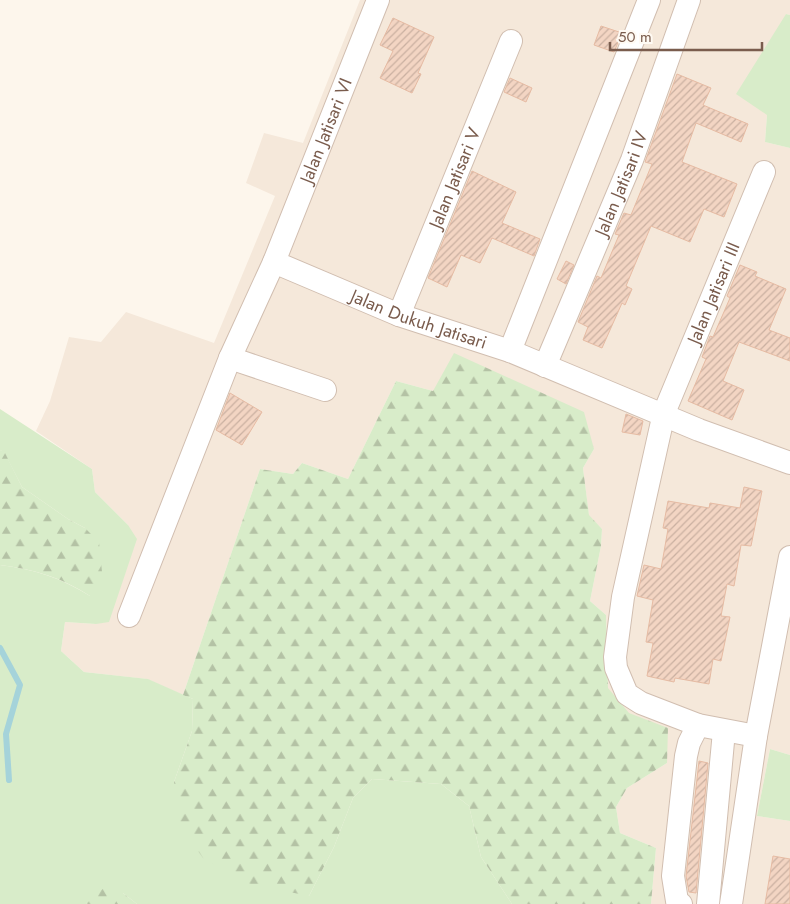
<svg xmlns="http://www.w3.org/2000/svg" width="790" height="904" font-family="Jost,sans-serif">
<defs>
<pattern id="forest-firs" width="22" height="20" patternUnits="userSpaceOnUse" patternTransform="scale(1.25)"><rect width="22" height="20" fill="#d8ecc9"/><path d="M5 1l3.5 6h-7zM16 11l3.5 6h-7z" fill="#b4c2a5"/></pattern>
<pattern id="building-hatch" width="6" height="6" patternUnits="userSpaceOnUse" patternTransform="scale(1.25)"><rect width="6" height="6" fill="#f3d5c3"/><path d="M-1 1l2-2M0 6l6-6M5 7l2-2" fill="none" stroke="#cab0a1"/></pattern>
</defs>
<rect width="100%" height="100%" fill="#fdf6ec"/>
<path fill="#f5e8da" d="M360,0H790V15L786,14L767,115L765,142L790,148V755L770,749L757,816L790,821V904H651L656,848L620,833L616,807L627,788L667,763L608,689L606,615L590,601L601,546L602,529L589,516L583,468L594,449L433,391L396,381L348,479L302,463L293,474L260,469L183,695L147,679L84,672L61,651L65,622L96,624L128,525L95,492L92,469L36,431L50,401L69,337L101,342L126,312L214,343L275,196L246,183L264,133L303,143Z"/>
<g fill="#d8ecc9">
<path d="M786,14L790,15V148L765,142L767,115L736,94Z"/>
<path d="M0,409L92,469L95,492L128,525L137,539L109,622L96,624L65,622L61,651L84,672L148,679L193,699L192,731L174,782L309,896L334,847L353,798L372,779L441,784L469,806L481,857L512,904H137L123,893L89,899L86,904H0V565C33,569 62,578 90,596L85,528L68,519L22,487L4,452L0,450Z"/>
<path d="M770,749L790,755V821L757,816Z"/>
</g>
<g fill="url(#forest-firs)">
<path d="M454,353L584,412L594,449L583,468L589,515L602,529L601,546L590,601L606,615L608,688L629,713L668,728L667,763L627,788L616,807L620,833L656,848L651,904H512L481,857L469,806L441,784L372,779L353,798L334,847L309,896L246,883L203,858L177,822L174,782L192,731L193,699L183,695L260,469L293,474L302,463L348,479L396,381L433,391Z"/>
<path d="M0,450L4,451L22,487L68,519L85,528L99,542L103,582L90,596C63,578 33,569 0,565Z"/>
<path d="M104,888L123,893L137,904H86L88,899Z"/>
</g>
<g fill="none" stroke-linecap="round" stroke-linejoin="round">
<path stroke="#a5d3da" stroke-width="6" d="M0,648L20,685L6,734L9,780"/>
</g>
<g fill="url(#building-hatch)" stroke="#e6bba3">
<path d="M393,18L434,37L418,73L421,74L412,93L380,78L393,51L380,45Z"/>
<path d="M601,26L622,33L614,52L594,45Z"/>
<path d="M677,74L711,88L703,105L748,124L741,142L696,123L682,162L737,184L724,217L704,209L690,242L651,226L626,286L632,289L625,305L622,303L602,348L583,340L588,327L578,322L597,276L601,278L619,235L615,234L624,213L631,215L652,164L645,162Z"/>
<path d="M510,78L532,88L526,102L504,92Z"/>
<path d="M472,171L516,192L502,223L540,239L534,256L492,238L480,263L461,255L447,287L428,278Z"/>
<path d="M566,261L574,265L566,284L557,279Z"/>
<path d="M740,265L757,272L755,276L786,289L769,330L790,338V361L739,342L723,381L744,390L732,420L688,401L706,359L702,357L710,336L713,337L730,298L727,296Z"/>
<path d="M230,393L262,412L242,445L216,430Z"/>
<path d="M626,414L643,421L640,435L622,432Z"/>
<path d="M744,487L762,491L751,546L741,545L734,586L727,584L721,616L730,617L721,661L713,659L709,684L675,678L674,682L647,676L653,643L646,642L653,600L637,596L644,565L661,569L668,529L663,528L668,501L709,508L710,503L740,508Z"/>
<path d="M699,761L708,763L696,893L689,892L686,876Z"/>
<path d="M773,856L790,859V904H765Z"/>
</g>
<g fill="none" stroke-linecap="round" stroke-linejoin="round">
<defs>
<g id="minor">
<path id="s1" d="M274,262L399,315L510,351L699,430L790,463"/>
<path id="s2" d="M399,315L511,41"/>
<path d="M510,351L649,0"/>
<path d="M230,358L325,390"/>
<path id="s3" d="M545,366L632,160L689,0"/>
<path id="s4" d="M129,616L230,358L274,262L378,0"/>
<path id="s5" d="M756,736L698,725L641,703L627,694L616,668L615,657L623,597L664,413L764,172"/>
<path d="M681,904L677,901L673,876L686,756L689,743L698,725"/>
<path d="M708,904L724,731"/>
<path d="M731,904L756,736L790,557"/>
</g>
</defs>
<use href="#minor" stroke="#d1beb0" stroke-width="24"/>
<use href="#minor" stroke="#fff" stroke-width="22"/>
</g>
<g text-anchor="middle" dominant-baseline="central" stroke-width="4" stroke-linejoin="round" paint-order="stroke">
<g font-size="18" fill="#7a5c4d" stroke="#fffaf3">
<text stroke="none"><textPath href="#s4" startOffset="524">Jalan Jatisari VI</textPath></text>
<text stroke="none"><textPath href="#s2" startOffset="148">Jalan Jatisari V</textPath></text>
<text stroke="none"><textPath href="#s3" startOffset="198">Jalan Jatisari IV</textPath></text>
<text stroke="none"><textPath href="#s5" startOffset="555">Jalan Jatisari III</textPath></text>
<text stroke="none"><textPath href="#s1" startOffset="156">Jalan Dukuh Jatisari</textPath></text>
</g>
</g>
<path d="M610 42v8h152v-8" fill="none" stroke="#7a5c4d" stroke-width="2.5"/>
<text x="618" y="42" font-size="15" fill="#7a5c4d" stroke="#fffaf3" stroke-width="4" paint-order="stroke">50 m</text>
</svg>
